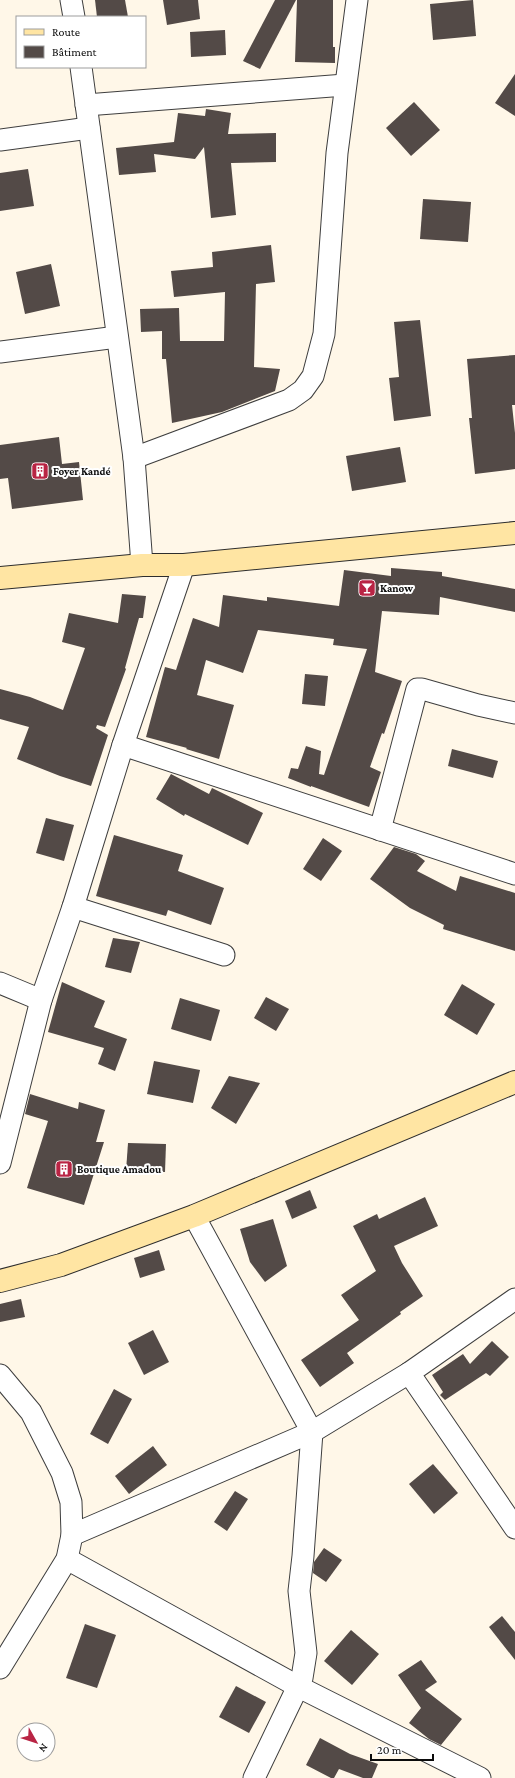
<svg xmlns="http://www.w3.org/2000/svg" width="515" height="1778" font-family="'Crimson Pro',serif">
<rect width="100%" height="100%" fill="#fff7e8"/>
<g fill="#534a47">
<path d="M95,0H125L128,17H97Z"/>
<path d="M163,0H198L200,19L167,25Z"/>
<path d="M275,0H296L260,69L243,61Z"/>
<path d="M297,0H333V47H335V63L295,62Z"/>
<path d="M473,0L476,36L433,40L430,4Z"/>
<path d="M225,30L226,55L191,57L190,32Z"/>
<path d="M515,74V116L495,103Z"/>
<path d="M414,102L440,130L411,156L386,128Z"/>
<path d="M206,109L231,113L228,134L276,133V162L231,163L236,215L211,218L204,147L195,159L154,154L156,172L119,175L116,148L174,142L178,113L205,116Z"/>
<path d="M28,169L34,206L0,211V173Z"/>
<path d="M423,199L471,202L468,242L420,239Z"/>
<path d="M271,245L275,282L256,284L254,367L280,369L275,391L222,412L172,423L166,359H162V331L141,332L140,309L179,308L180,341H224L225,292L174,297L171,271L213,267L212,252Z"/>
<path d="M51,264L60,306L25,314L16,272Z"/>
<path d="M420,320L431,416L394,421L389,378L399,377L394,322Z"/>
<path d="M515,355V405H512L515,433V469L475,474L469,418H472L467,359Z"/>
<path d="M59,437L62,464L79,462L83,500L12,509L8,478L0,479V445Z"/>
<path d="M400,447L406,482L352,491L346,456Z"/>
<path d="M391,568L442,572V576L515,589V612L440,597L439,615L382,611L375,672L402,681L384,734L382,733L370,767L381,772L369,807L311,786V787L288,778L291,768L298,769L306,746L321,751L319,774L324,775L367,649L333,645L334,639L258,630L243,673L206,660L197,695L234,705L219,759L186,749L187,748L146,737L165,667L176,670L193,618L219,627L223,595L267,601V597L339,606L344,570L391,576Z"/>
<path d="M122,594L146,596L143,618H139L125,668L126,669L105,727L97,725L96,728L108,735L91,786L60,776L17,759L29,727L0,719V689L30,697L63,710L85,648L62,642L69,613L118,623Z"/>
<path d="M305,674L328,676L325,706L302,704Z"/>
<path d="M452,749L498,761L493,778L448,766Z"/>
<path d="M171,774L209,794L212,788L263,813L248,845L185,814L184,816L156,799Z"/>
<path d="M46,818L74,825L64,861L36,853Z"/>
<path d="M114,835L183,855L178,871L224,888L211,925L168,910L166,916L96,896Z"/>
<path d="M323,838L342,851L321,881L303,869Z"/>
<path d="M394,847L416,854L425,861L417,871L456,891L460,876L515,893V951L443,929L444,925L410,908L370,879Z"/>
<path d="M113,938L140,942L131,973L105,967Z"/>
<path d="M62,982L105,1001L94,1027L127,1039L115,1071L98,1064L104,1048L48,1032Z"/>
<path d="M462,984L495,1004L477,1035L444,1015Z"/>
<path d="M266,997L289,1009L276,1031L254,1018Z"/>
<path d="M180,998L220,1010L211,1041L171,1029Z"/>
<path d="M154,1061L200,1070L193,1103L147,1094Z"/>
<path d="M229,1076L260,1083L236,1124L211,1108Z"/>
<path d="M30,1094L78,1109L79,1102L105,1110L96,1142H104L84,1205L27,1188L48,1121L25,1114Z"/>
<path d="M128,1143L166,1144L165,1172L126,1171Z"/>
<path d="M310,1190L317,1208L292,1219L285,1201Z"/>
<path d="M425,1197L438,1226L394,1246L402,1263L423,1296L400,1312L401,1314L347,1353L354,1363L320,1387L301,1360L359,1320L341,1295L376,1271L353,1226L377,1214L379,1219Z"/>
<path d="M273,1219L287,1266L265,1282L250,1262L240,1229Z"/>
<path d="M159,1250L165,1270L140,1278L134,1258Z"/>
<path d="M21,1299L25,1317L0,1322V1304Z"/>
<path d="M153,1330L169,1362L144,1375L128,1343Z"/>
<path d="M492,1341L509,1357L490,1376L486,1373L445,1400L440,1395L443,1392L432,1375L463,1354L470,1364Z"/>
<path d="M114,1389L132,1399L108,1444L90,1434Z"/>
<path d="M153,1446L167,1465L129,1494L115,1476Z"/>
<path d="M433,1464L458,1493L434,1514L409,1484Z"/>
<path d="M235,1491L248,1499L227,1531L214,1522Z"/>
<path d="M324,1548L342,1560L326,1582L313,1573L314,1562Z"/>
<path d="M502,1616L515,1632V1660L489,1627Z"/>
<path d="M85,1624L116,1635L97,1688L66,1678Z"/>
<path d="M351,1630L379,1654L352,1685L324,1661Z"/>
<path d="M421,1660L437,1682L425,1690L462,1719L441,1745L429,1739L409,1723L421,1708L398,1675Z"/>
<path d="M236,1686L266,1702L249,1733L219,1717Z"/>
<path d="M320,1738L350,1754L378,1764L372,1778H363L339,1769L334,1778H331L306,1765Z"/>
</g>
<g fill="none" stroke-linecap="round" stroke-linejoin="round">
<defs>
<g id="street">
<path d="M71,0L74,17"/>
<path d="M81,67L134,458L142,565"/>
<path d="M86,105L345,85"/>
<path d="M0,140L89,128"/>
<path d="M0,352L117,337"/>
<path d="M134,458L289,400L303,390L313,376L324,334L337,153L357,0"/>
<path d="M123,745L515,874"/>
<path d="M380,830L417,689H422L478,705L515,713"/>
<path d="M73,907L224,955"/>
<path d="M0,983L41,1000"/>
<path d="M0,1163L41,1000L73,907L123,745L184,565"/>
<path d="M194,1216L312,1432L303,1556L299,1591L306,1653L302,1678L254,1778"/>
<path d="M515,1299L409,1373L515,1528"/>
<path d="M0,1375L31,1412L62,1473L71,1502L72,1535L67,1559L0,1668"/>
<path d="M72,1535L312,1432L409,1373"/>
<path d="M67,1559L299,1687L480,1778"/>
</g>
<g id="secondary">
<path d="M0,578L142,565H184L515,533"/>
<path d="M0,1281L61,1265L194,1216L515,1082"/>
</g>
</defs>
<use href="#street" stroke="#3e3e3e" stroke-width="23"/>
<use href="#secondary" stroke="#2d2d2d" stroke-width="24"/>
<use href="#street" stroke="#fff" stroke-width="21"/>
<use href="#secondary" stroke="#ffe5a3" stroke-width="22"/>
</g>
<defs>
<symbol id="building-square" viewBox="-11 -11 22 22"><rect x="-9" y="-9" width="18" height="18" rx="4" fill="#b92444" stroke="#fff"/><path d="M-4-6H4V6H1V3H-1V6H-4ZM-2.5-4.3h1.7v1.8h-1.7ZM.8-4.3h1.7v1.8H.8ZM-2.5-1h1.7V.8h-1.7ZM.8-1h1.7V.8H.8Z" fill="#fff"/></symbol>
<symbol id="bar-square" viewBox="-11 -11 22 22"><rect x="-9" y="-9" width="18" height="18" rx="4" fill="#b92444" stroke="#fff"/><path d="M-6-5H6L.8 .8V4.5H3.5V6h-7V4.5H-.8V.8Z" fill="#fff"/></symbol>
</defs>
<g fill-rule="evenodd">
<use href="#building-square" x="30" y="461" width="20" height="20"/>
<use href="#bar-square" x="357" y="578" width="20" height="20"/>
<use href="#building-square" x="54" y="1159" width="20" height="20"/>
</g>
<g text-anchor="middle" dominant-baseline="central" stroke-width="4" stroke-linejoin="round" paint-order="stroke">
<g font-size="11" font-weight="bold" fill="#0b0b0b" stroke="#fff" text-anchor="start">
<text x="53" y="471">Foyer Kandé</text>
<text x="380" y="588">Kanow</text>
<text x="77" y="1169">Boutique Amadou</text>
</g>
</g>
<rect x="16" y="16" width="130" height="52" fill="#ffffff" stroke="#9d9d9d"/>
<rect x="24" y="29" width="20" height="6" fill="#ffe5a3" stroke="#9d9d9d"/>
<text x="52" y="36" font-size="12" fill="#0b0b0b">Route</text>
<rect x="24" y="46" width="20" height="12" fill="#534a47" stroke="#9d9d9d"/>
<text x="52" y="56" font-size="12" fill="#0b0b0b">Bâtiment</text>
<g transform="translate(36 1742) rotate(129)"><circle r="19" fill="#ffffff" stroke="#9d9d9d"/>
<path d="M0-3L7 15L0 10L-7 15Z" fill="#b92444"/>
<text y="-6" font-size="11" font-weight="bold" text-anchor="middle" fill="#0b0b0b">N</text>
</g>
<path d="M371 1754v6h62v-6" fill="none" stroke="#0b0b0b" stroke-width="2"/>
<text x="377" y="1754" font-size="12" fill="#0b0b0b" stroke="#ffffff" stroke-width="3" paint-order="stroke">20 m</text>
</svg>
